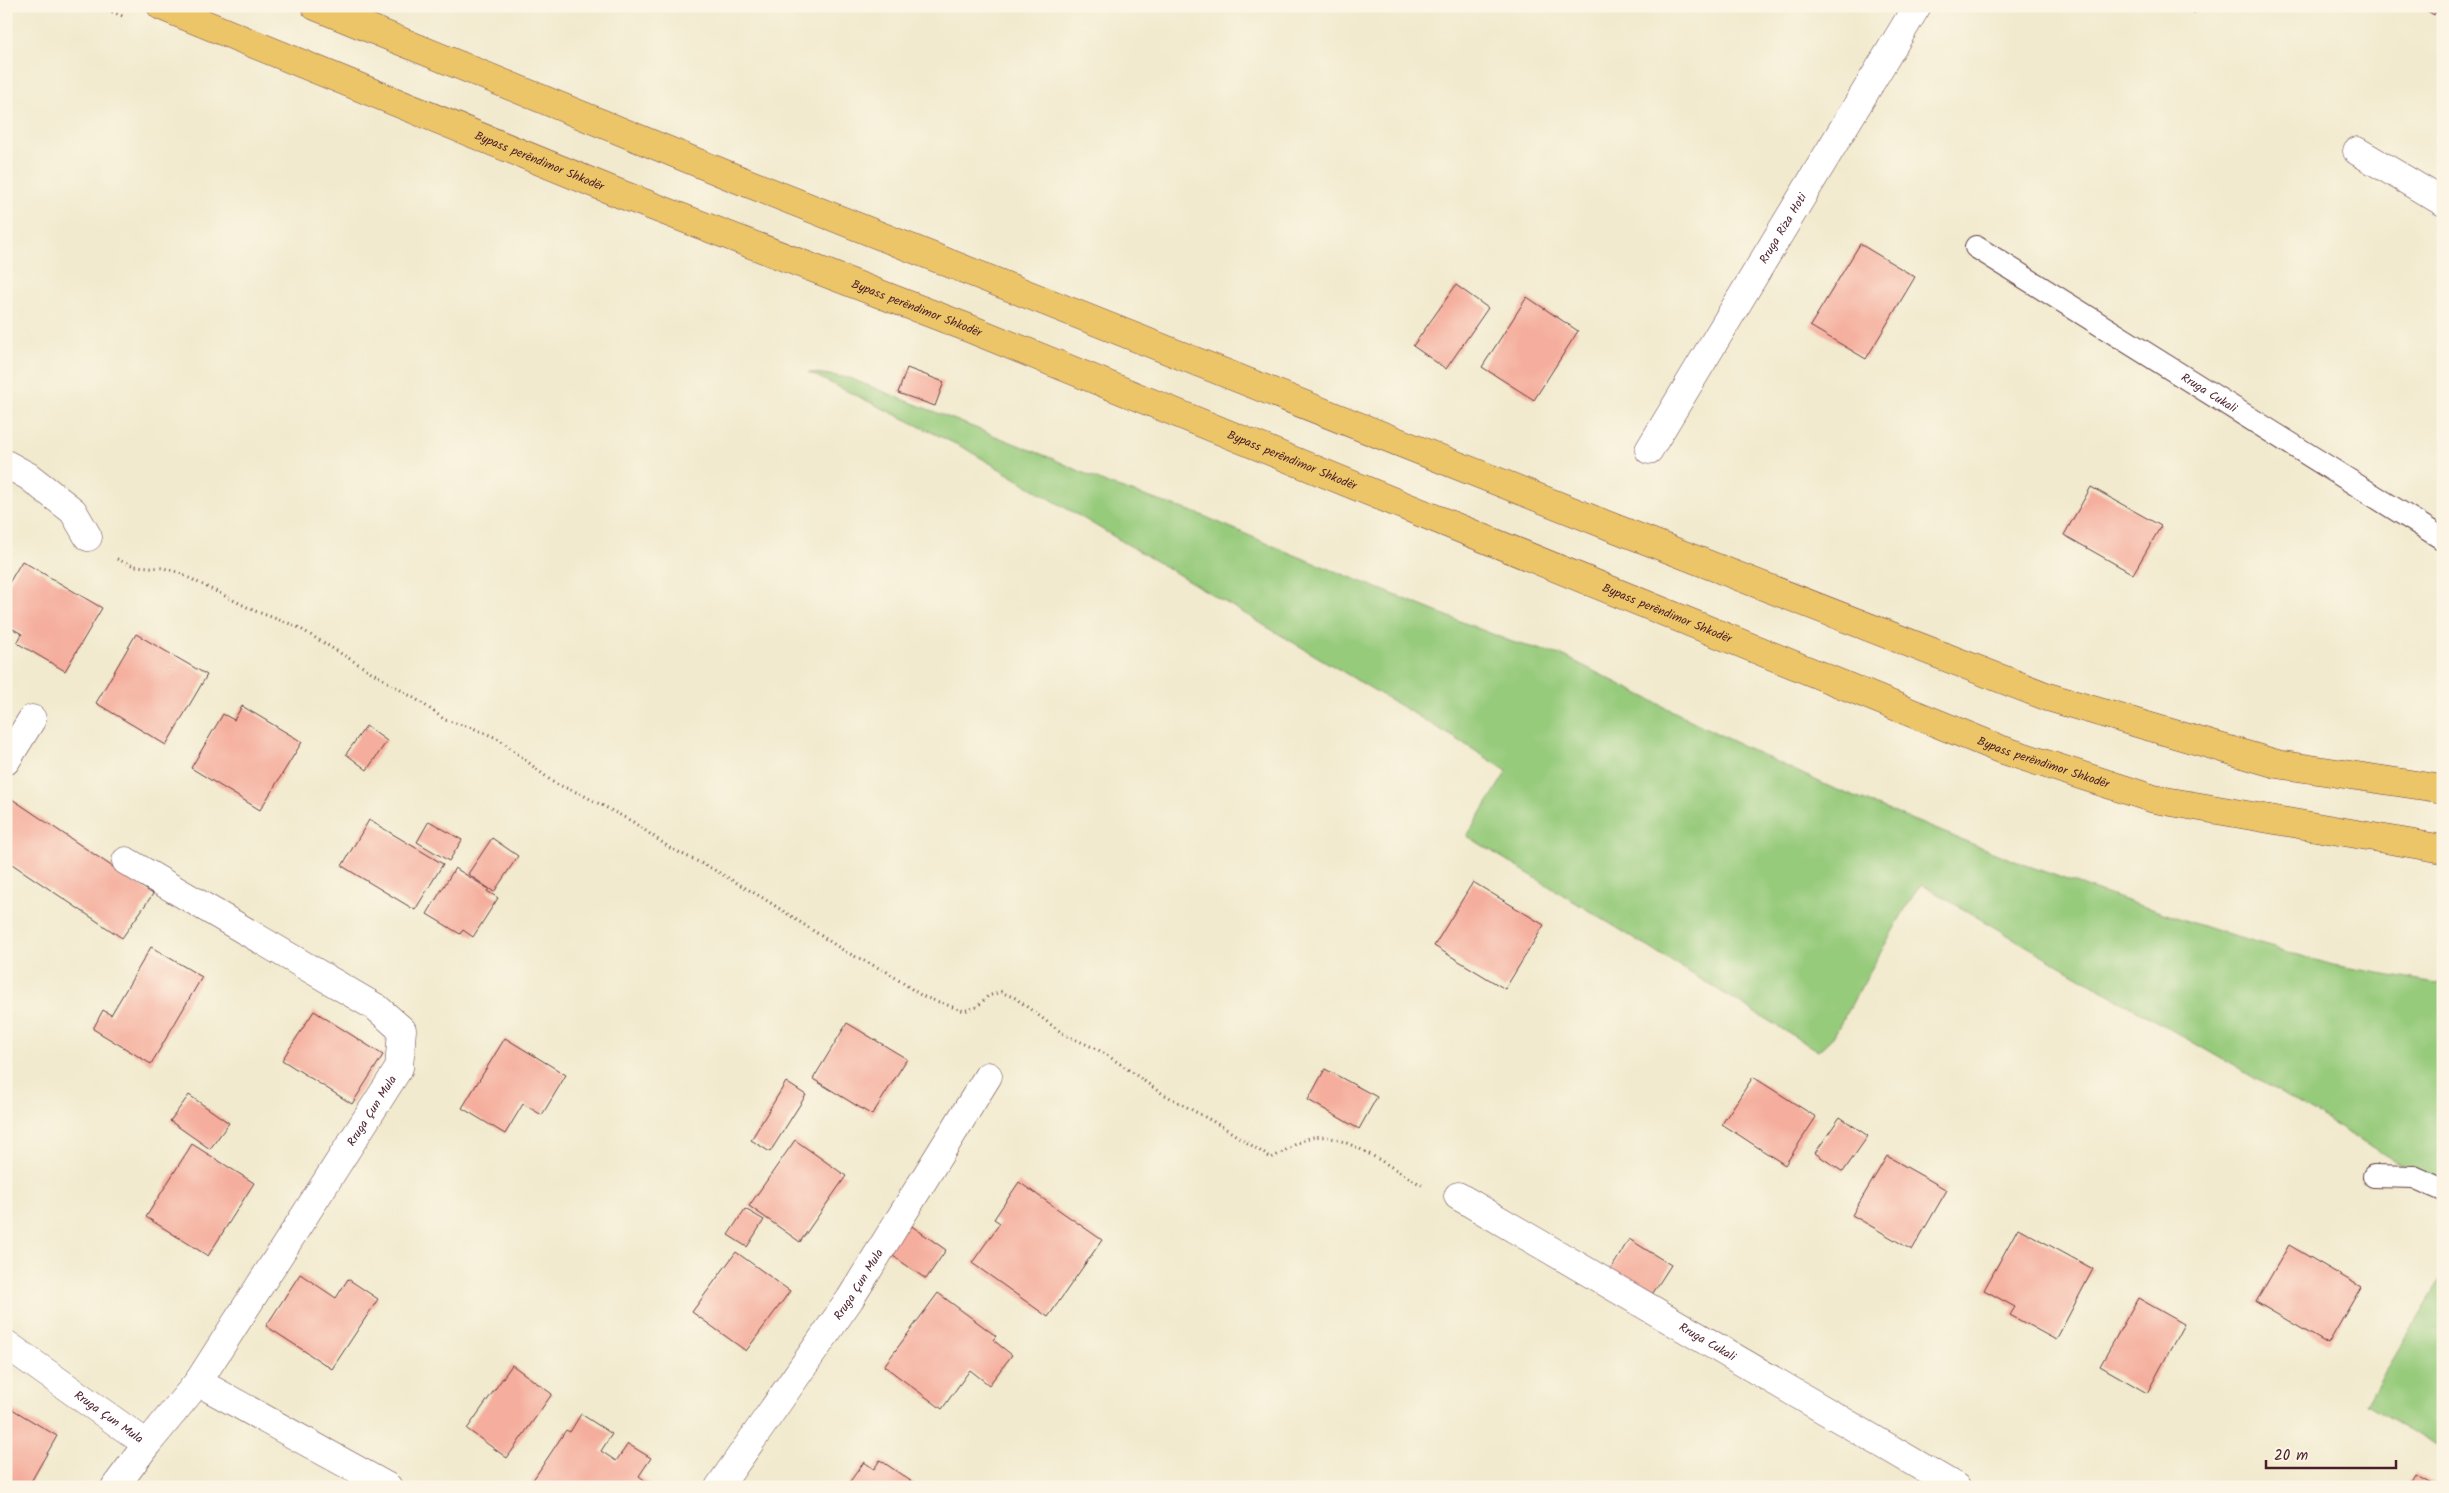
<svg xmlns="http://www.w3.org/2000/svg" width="2449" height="1493" font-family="Kalam,sans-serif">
<rect width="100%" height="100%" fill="#fcf5e5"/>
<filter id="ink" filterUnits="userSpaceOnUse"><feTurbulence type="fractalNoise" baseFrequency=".02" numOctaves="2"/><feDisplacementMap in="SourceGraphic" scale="10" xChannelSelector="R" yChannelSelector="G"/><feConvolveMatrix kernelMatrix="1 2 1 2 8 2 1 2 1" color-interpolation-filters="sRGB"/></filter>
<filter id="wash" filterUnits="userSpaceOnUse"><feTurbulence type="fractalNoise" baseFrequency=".0096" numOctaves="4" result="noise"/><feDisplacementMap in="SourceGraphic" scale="20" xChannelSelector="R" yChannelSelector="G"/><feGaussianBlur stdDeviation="1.12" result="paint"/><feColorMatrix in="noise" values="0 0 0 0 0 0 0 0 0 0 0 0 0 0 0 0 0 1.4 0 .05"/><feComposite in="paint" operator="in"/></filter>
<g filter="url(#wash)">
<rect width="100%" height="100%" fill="#f1eace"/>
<g fill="#97cb7c" stroke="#707554">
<path d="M808,372L849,378L1051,458L1108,484L1199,514L1292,554L1512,642L1564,656L1728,739L1830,787L2015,861L2106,894L2229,935L2333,965L2443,984V1190C2271,1085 2094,987 1921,884L1909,902L1833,1037L1818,1051L1467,836L1507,771L1460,741L966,449Z"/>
<path d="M2443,1275V1449L2366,1405Z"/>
</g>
<g id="blocks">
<g fill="#f5ae9d">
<path d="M2183,6H2198L2194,13Z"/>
<path d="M2420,6H2439L2434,15Z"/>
<path d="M1860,244L1915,277L1866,359L1810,326Z"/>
<path d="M1456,285L1488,308L1446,369L1413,346Z"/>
<path d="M1527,297L1578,331L1534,400L1482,367Z"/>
<path d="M907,368L944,382L935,406L898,393Z"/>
<path d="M2091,487L2161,526L2133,574L2064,535Z"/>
<path d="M22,561L102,608L65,671L17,643L22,634L6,625V588Z"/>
<path d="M136,634L207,675L166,745L96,703Z"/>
<path d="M242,706L302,742L260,810L191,768L223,714L234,720Z"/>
<path d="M366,726L387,741L367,770L346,754Z"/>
<path d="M6,795L153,894L122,938L6,860Z"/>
<path d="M369,820L443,864L415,910L342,866Z"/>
<path d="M429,821L462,840L449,861L417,842Z"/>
<path d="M492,838L518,856L494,892L468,874Z"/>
<path d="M455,868L489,889L487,891L498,898L473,937L463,930L460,934L427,914Z"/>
<path d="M1473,882L1544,925L1505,989L1434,946Z"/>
<path d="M151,947L202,977L151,1064L93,1029L103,1010L111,1015Z"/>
<path d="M314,1011L383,1055L352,1104L282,1060Z"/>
<path d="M847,1023L907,1059L872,1115L813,1079Z"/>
<path d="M505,1038L566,1075L542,1115L523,1104L505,1134L462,1108Z"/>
<path d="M1325,1069L1377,1097L1359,1129L1308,1100Z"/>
<path d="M1753,1077L1816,1117L1785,1165L1722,1124Z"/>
<path d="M786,1082L806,1095L770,1152L751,1140Z"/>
<path d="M189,1095L229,1123L210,1149L170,1121Z"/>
<path d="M1840,1117L1868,1136L1843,1172L1815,1153Z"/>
<path d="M795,1140L846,1176L800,1242L749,1206Z"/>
<path d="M192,1144L254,1183L208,1256L146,1217Z"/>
<path d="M1887,1156L1947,1190L1912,1250L1852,1215Z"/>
<path d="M1019,1182L1102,1240L1048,1317L972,1263L1000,1223L994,1219Z"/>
<path d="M745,1209L764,1220L747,1247L728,1235Z"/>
<path d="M906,1222L946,1250L926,1279L886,1251Z"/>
<path d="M2018,1228L2093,1269L2056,1340L2010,1315L2015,1307L1984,1290Z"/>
<path d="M1629,1239L1671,1265L1651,1296L1610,1271Z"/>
<path d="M2289,1245L2361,1287L2328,1344L2256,1302Z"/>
<path d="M736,1252L790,1291L746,1351L692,1312Z"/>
<path d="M300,1274L336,1298L348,1279L378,1299L332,1369L266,1326Z"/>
<path d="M938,1293L996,1336L993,1340L1012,1355L989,1385L970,1370L942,1409L884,1366Z"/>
<path d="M2138,1298L2184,1324L2147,1393L2100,1366Z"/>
<path d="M512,1365L552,1394L507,1458L467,1429Z"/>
<path d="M7,1406L57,1436L28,1487H6Z"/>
<path d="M581,1414L612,1434L601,1451L616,1461L628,1444L651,1458L639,1476L654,1487H537L531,1483L566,1430L570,1432Z"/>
<path d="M880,1460L915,1484L913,1487H846L864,1462L874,1469Z"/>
<path d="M2415,1473L2440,1487H2407Z"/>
</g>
</g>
</g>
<g filter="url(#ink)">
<use href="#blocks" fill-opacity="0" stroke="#633d43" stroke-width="1"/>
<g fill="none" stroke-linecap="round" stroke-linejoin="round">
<defs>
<g id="service">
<path id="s1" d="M1976,247L2443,539"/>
<path d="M2374,1176L2414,1177L2443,1190"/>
</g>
<g id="minor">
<path d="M2357,151L2443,202"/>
<path id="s2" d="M1649,450L1917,6"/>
<path d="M6,464L28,476L73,511L88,537"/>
<path d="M6,761L32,719"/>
<path id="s3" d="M1458,1196L1956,1487"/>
<path id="s4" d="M6,1344L147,1444"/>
<path d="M198,1382L388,1487"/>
<path id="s5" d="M115,1487L147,1444L198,1382L399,1068L402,1030L377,1008L126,861"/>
<path id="s6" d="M719,1487L850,1299L988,1076"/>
</g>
<g id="trunk">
<path id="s7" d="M161,6L618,193L966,327L2000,749L2154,799L2443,849"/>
<path d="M315,6L735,178L1617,529L2048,697L2277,764L2443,789"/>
</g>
</defs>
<use href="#service" stroke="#633d43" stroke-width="24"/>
<use href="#minor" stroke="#633d43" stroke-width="29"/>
<use href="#trunk" stroke="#633d43" stroke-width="29"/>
<g stroke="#633d43" stroke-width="3" stroke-dasharray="1 4" stroke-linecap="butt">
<path d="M98,6L125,17"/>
<path d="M117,559L134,566L164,568L177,572L255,611L296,626L422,703L445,720L473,728L499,739L554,783L581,794L633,822L670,848L711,868L763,898L846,952L887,972L922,996L964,1011L977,1007L988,996L1001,992L1015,998L1065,1035L1097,1049L1122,1065L1158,1091L1223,1127L1271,1158C1283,1153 1301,1139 1313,1137C1345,1132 1394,1171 1424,1186"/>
</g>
<use href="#service" stroke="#fff" stroke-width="22"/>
<use href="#minor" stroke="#fff" stroke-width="28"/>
<use href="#trunk" stroke="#edc569" stroke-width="28"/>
</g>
</g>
<g text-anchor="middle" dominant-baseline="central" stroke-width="4" stroke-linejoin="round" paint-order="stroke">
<g font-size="12" fill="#4a1f2b" stroke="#fcf5e5">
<text stroke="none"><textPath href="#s7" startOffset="409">Bypass perëndimor Shkodër</textPath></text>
<text stroke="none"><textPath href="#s2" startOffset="259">Rruga Riza Hoti</textPath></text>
<text stroke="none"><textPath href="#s7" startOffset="814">Bypass perëndimor Shkodër</textPath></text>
<text stroke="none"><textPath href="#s1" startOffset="275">Rruga Cukali</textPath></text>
<text stroke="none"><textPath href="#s7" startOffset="1219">Bypass perëndimor Shkodër</textPath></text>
<text stroke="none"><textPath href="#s7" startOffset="1624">Bypass perëndimor Shkodër</textPath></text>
<text stroke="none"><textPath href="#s7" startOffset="2029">Bypass perëndimor Shkodër</textPath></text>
<text stroke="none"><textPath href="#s5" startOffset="456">Rruga Çun Mula</textPath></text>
<text stroke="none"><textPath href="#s6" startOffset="246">Rruga Çun Mula</textPath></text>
<text stroke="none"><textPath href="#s3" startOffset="289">Rruga Cukali</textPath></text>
<text stroke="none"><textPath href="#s4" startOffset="126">Rruga Çun Mula</textPath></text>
</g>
</g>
<rect width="2449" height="1493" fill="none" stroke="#fcf5e5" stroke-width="25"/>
<path d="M2266 1460v8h130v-8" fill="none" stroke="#4a1f2b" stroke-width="2.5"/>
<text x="2274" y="1460" font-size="15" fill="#4a1f2b" stroke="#fcf5e5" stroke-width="4" paint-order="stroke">20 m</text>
</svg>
